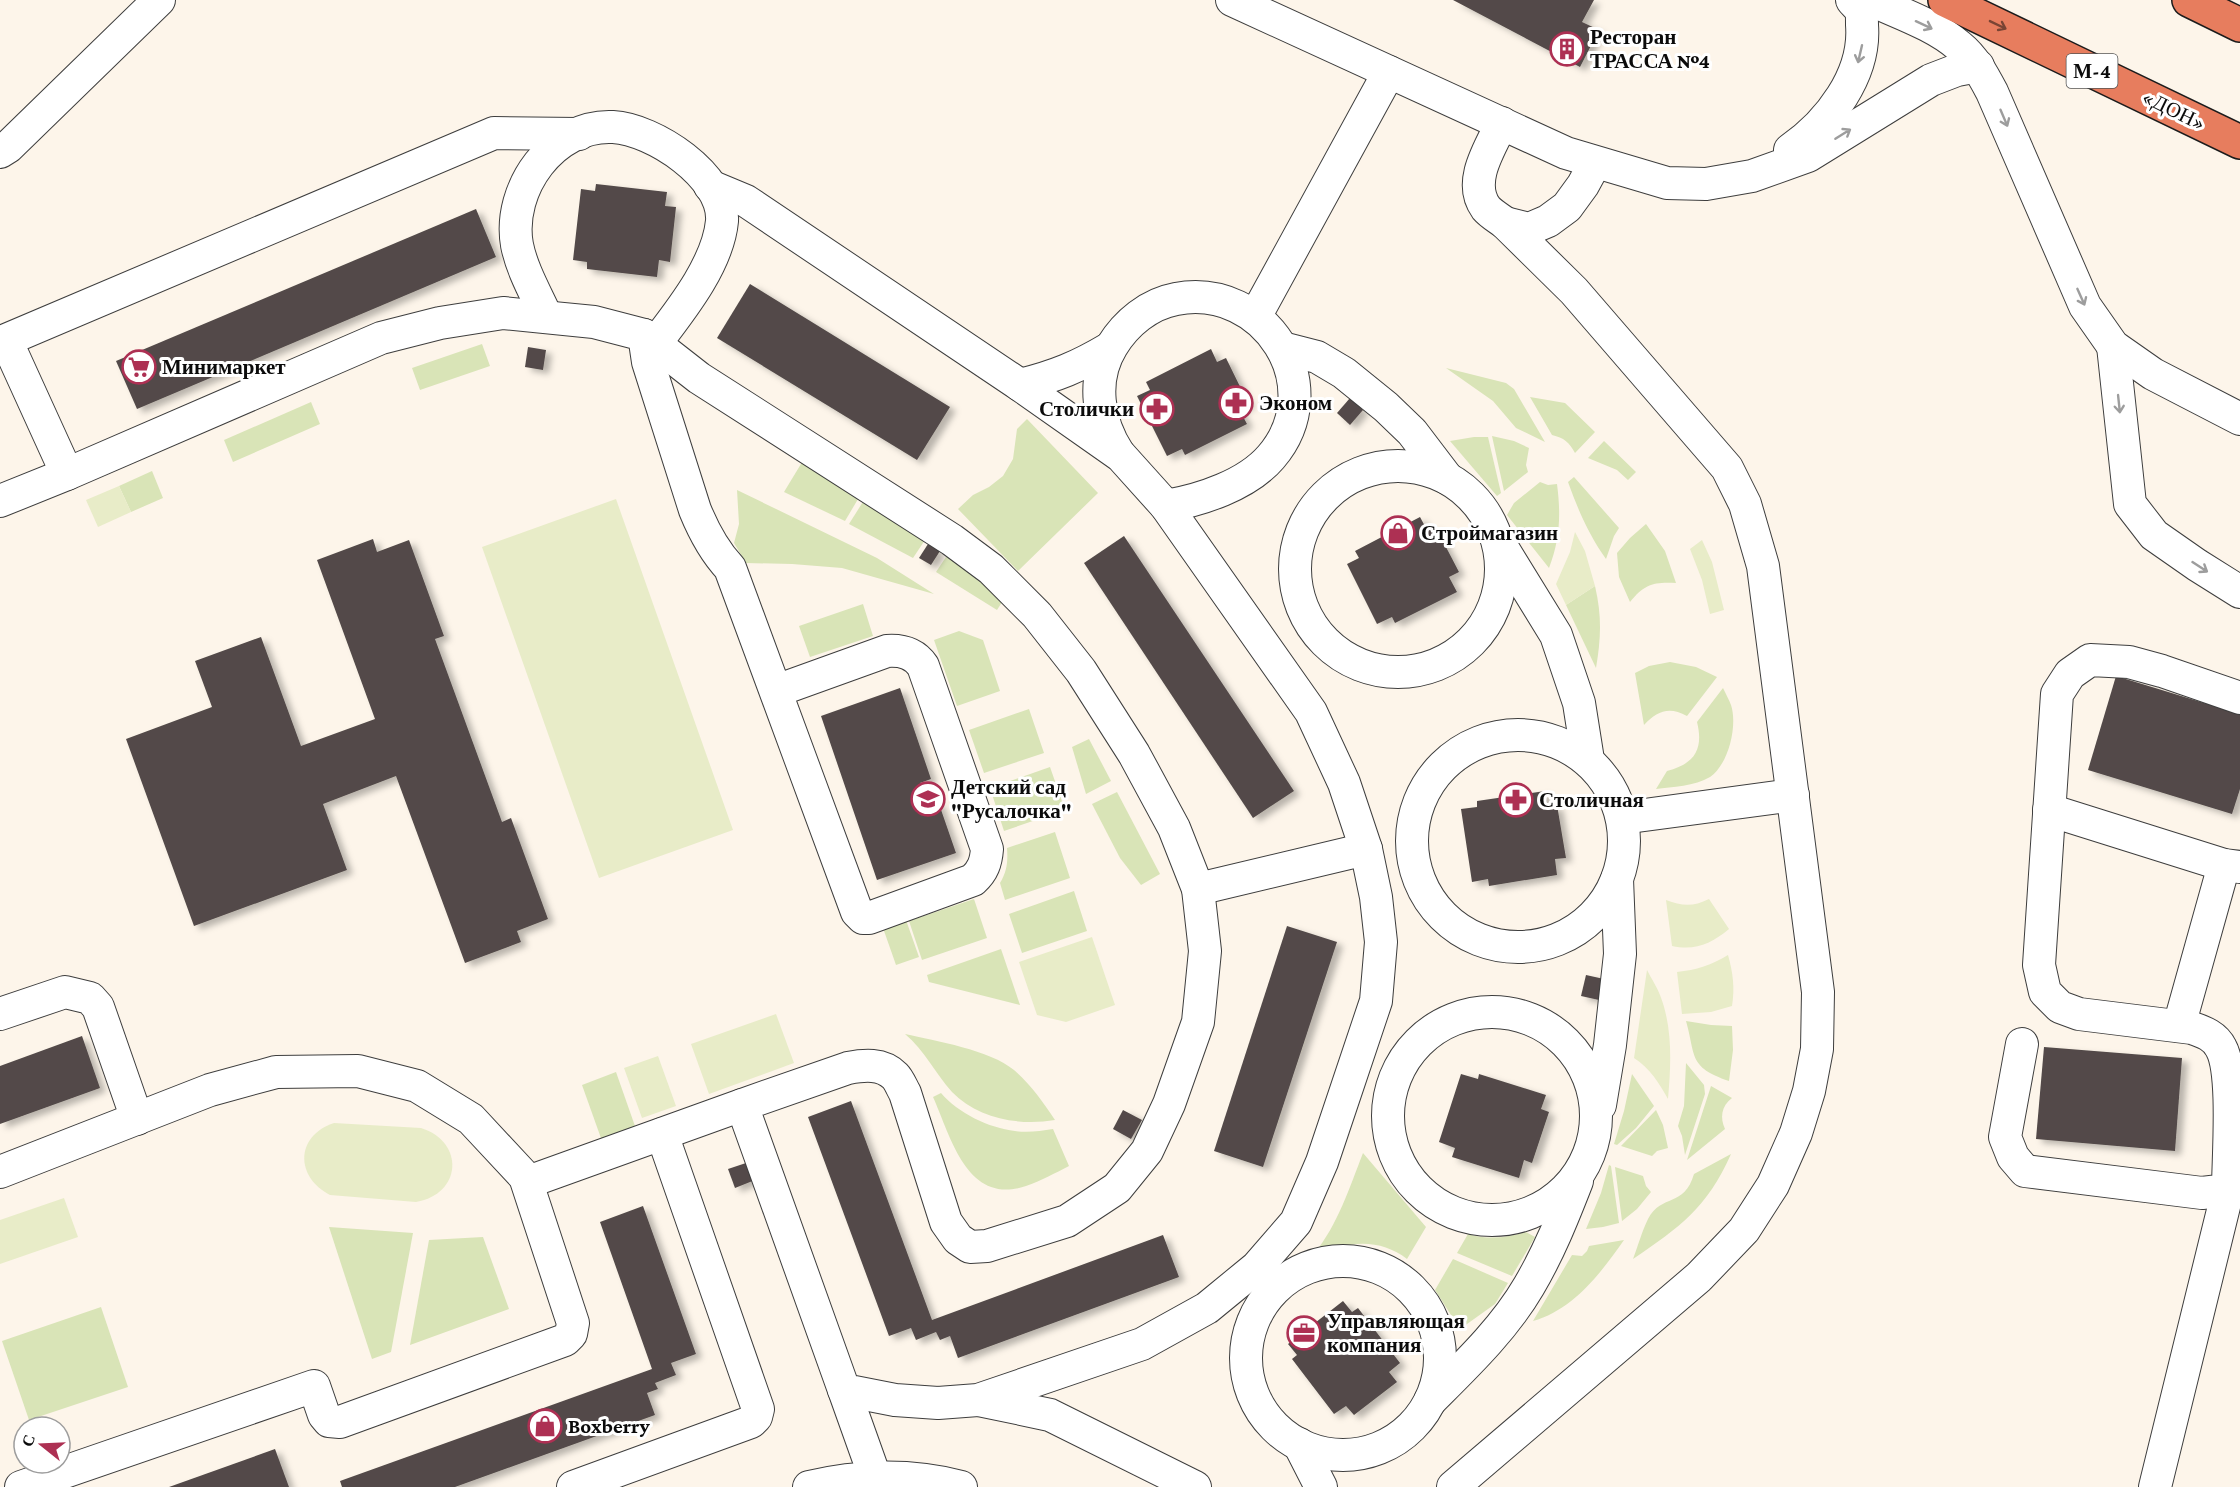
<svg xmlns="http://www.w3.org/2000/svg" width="2240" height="1487" font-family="'Crimson Pro',serif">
<defs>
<filter id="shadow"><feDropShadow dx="6" dy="4" stdDeviation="3" flood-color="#0004"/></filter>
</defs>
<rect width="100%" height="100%" fill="#fdf5ea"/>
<g fill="#d9e4b7">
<path d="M482,344L490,366L420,390L412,368Z"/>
<path d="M1446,368L1506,383L1514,389L1545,442L1516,428L1493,401Z"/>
<path d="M1530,397L1565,403L1595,432L1575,453C1569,442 1564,438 1552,435Z"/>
<path d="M311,402L320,424L233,462L224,440Z"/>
<path d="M1027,419L1098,493L1018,571L958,509L973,495L989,487L1003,476L1013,459L1017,429Z"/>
<path d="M1492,436L1514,441L1529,448L1526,465L1528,472L1504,491Z"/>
<path d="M1474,437H1488L1501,493L1497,496L1450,441Z"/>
<path d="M1604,441L1636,472L1628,480L1617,470L1588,458Z"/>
<path d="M804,459L861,494L845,521L784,492Z"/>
<path d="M152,471L163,498L131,512L119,486Z"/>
<path d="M1574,477L1619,528L1614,536L1606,559C1589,535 1578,510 1568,482Z"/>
<path d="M1540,482L1548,485L1557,484C1561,514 1560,540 1549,568L1507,515L1514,503Z"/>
<path d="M737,490L877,558L934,594L842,568L792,564L746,563L734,543L739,524Z"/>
<path d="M866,497L925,540L913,558L849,524Z"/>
<path d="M1646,524L1665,551L1676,583C1653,582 1645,584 1630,602L1619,577L1617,553L1630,538Z"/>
<path d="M948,554L1004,599L997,610L936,572Z"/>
<path d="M1595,586C1602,616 1601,638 1596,668L1566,605Z"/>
<path d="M863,604L873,636L810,657L799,626Z"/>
<path d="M959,631L983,640L1000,691L957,706L934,640Z"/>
<path d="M1670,662L1696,667L1717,677L1687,716C1669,706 1657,711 1644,725L1635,673L1649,666Z"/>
<path d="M1723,688C1726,694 1729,700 1731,705C1738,726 1728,765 1710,777C1695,786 1672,787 1656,789L1667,771C1694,764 1704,750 1697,722Z"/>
<path d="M1029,709L1044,753L984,773L969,730Z"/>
<path d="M1089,739L1111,781L1086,794L1072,747Z"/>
<path d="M1050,767L1065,810L1004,831L990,788Z"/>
<path d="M1117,792L1160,874L1141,885L1120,858L1092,804Z"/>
<path d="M1055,832L1070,878L1005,900L1000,883C1007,871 1008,862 1007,848Z"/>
<path d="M1074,891L1087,931L1022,953L1009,914Z"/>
<path d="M974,899L987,938L922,960L909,921Z"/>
<path d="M906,920L919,957L896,965L883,928Z"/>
<path d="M1001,949L1020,1005L929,982L927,975Z"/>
<path d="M1686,1021L1711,1025L1732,1026L1733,1050L1729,1081C1688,1067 1696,1056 1686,1021Z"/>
<path d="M905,1034C936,1041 990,1050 1014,1070C1031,1085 1043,1102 1055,1120C1020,1126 978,1119 952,1092C935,1073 925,1051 905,1034Z"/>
<path d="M1686,1063L1704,1085L1705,1094L1685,1155L1682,1136L1678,1126L1684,1106Z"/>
<path d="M616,1072L636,1129L602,1141L582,1085Z"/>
<path d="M1632,1074L1654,1106L1636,1128L1617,1145L1614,1144L1624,1111Z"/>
<path d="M1711,1086L1732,1098C1721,1106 1720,1118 1725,1129L1687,1160Z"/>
<path d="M941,1093C958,1113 989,1128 1015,1131C1028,1133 1040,1131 1053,1129L1069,1166C1055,1173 1041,1181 1026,1186C967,1206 951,1137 933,1097Z"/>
<path d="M1656,1110L1663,1125L1668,1148L1657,1151L1652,1156L1621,1146Z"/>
<path d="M1363,1153L1426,1227L1407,1259C1381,1239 1346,1239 1319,1258L1314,1254C1338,1224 1349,1189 1363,1153Z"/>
<path d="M1731,1154C1707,1208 1680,1227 1633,1259C1638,1246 1642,1231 1648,1219C1662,1193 1684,1208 1694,1174Z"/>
<path d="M1609,1165L1611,1166L1619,1223L1603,1227L1586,1229L1601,1193Z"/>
<path d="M1615,1167L1643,1176L1646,1186L1651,1192L1637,1209L1622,1221Z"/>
<path d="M329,1227L413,1233L391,1352L372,1359Z"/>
<path d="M1526,1232L1535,1237L1512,1276L1457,1253L1468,1234C1488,1240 1506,1238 1526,1232Z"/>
<path d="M483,1237L509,1309L410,1345L429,1240Z"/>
<path d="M1624,1240C1601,1273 1573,1310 1533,1321L1572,1255L1582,1256L1587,1251L1589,1246Z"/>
<path d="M1453,1259L1508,1283L1495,1304L1460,1329L1435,1290Z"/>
<path d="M101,1307L128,1387L29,1420L2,1341Z"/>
</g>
<g fill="#e8ecc8">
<path d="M119,486L131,512L98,527L86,500Z"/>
<path d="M616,499L733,830L599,878L482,547Z"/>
<path d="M1575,532L1585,551L1595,586L1566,605L1556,584L1570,552Z"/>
<path d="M1702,540L1712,562L1724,610L1710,614L1702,580L1690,549Z"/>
<path d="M1709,899L1729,929C1711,944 1695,951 1672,946L1666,900C1682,906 1693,907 1709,899Z"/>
<path d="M1092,937L1115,1005L1066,1022L1037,1015L1019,962Z"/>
<path d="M1728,955C1733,973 1735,988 1732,1006L1711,1012L1682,1014L1677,972C1696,970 1712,965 1728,955Z"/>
<path d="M1647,970C1651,978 1657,987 1660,995C1673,1028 1671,1065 1668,1099C1659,1083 1650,1068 1634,1058Z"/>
<path d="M776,1014L794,1063L709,1094L691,1044Z"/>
<path d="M658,1056L676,1106L642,1118L624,1068Z"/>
<path d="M334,1123L421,1128C465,1142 462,1194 416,1202L330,1195C295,1177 295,1136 334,1123Z"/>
<path d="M64,1198L78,1237L0,1264V1220Z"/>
</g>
<g fill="#524a48" filter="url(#shadow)">
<path d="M1453,0H1594L1582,22L1599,30L1580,67Z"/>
<path d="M596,184L667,192L665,206L676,207L670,262L659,260L657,277L587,269V262L573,260L581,189L595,191Z"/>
<path d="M476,209L496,257L137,409L116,361Z"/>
<path d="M750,284L950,407L917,460L717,338Z"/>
<path d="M528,347L546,350L543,370L525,367Z"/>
<path d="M1211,349L1217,362L1226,358L1249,405L1239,409L1247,424L1185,455L1182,449L1167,456L1137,396L1150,390L1146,382Z"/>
<path d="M1350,398L1363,410L1350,425L1337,413Z"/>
<path d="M1420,517L1427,530L1435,526L1459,572L1449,577L1457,592L1395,623L1392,617L1377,624L1347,564L1359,558L1355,551Z"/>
<path d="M1124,536L1294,791L1253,818L1084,563Z"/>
<path d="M373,539L377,552L409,540L444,636L435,639L502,822L511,818L548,919L517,931L521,942L465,963L396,776L323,804L347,870L194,926L126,739L212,707L195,661L261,637L301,746L375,719L317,560Z"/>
<path d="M928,544L940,551L931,565L919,558Z"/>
<path d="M2116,676L2240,714V789L2232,814L2088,770Z"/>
<path d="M900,688L931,779L920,783L928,805L938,801L956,853L877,880L821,716Z"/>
<path d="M1545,791L1547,807L1557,805L1566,858L1555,859L1557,875L1489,886L1488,879L1472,882L1461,809L1477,807V801Z"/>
<path d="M1287,926L1337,942L1263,1167L1214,1151Z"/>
<path d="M1586,975L1604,979L1599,1000L1581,996Z"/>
<path d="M82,1036L100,1088L0,1124V1066Z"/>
<path d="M2044,1047L2182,1058L2175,1151L2036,1139Z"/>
<path d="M1461,1074L1478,1079L1479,1074L1546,1095L1541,1109L1549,1112L1532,1163L1524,1160L1519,1178L1452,1157L1455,1148L1439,1142Z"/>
<path d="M851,1101L932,1320L1163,1235L1179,1277L958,1358L950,1336L940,1340L936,1332L916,1340L911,1328L889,1336L808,1117Z"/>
<path d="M1123,1110L1142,1120L1131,1139L1113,1129Z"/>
<path d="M749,1162L755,1180L735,1188L728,1169Z"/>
<path d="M643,1206L696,1354L671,1363L676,1375L655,1383L658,1389L647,1393L655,1415L455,1487H342L340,1481L652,1369L600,1222Z"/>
<path d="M1343,1301L1352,1312L1358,1308L1400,1363L1389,1372L1397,1382L1354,1415L1346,1406L1334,1414L1292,1359L1297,1355L1288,1344Z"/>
<path d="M275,1449L289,1487H169Z"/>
</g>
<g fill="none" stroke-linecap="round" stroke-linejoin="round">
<defs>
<g id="minor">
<path d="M1232,0L1566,153L1667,183L1706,184L1752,176L1808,156L1931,80L1957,70L1978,66"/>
<path d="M1871,0C1899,13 1935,25 1959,46C1974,58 1983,75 1992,92L2085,306L2113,346L2153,374L2240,419"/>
<path d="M1502,123C1490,148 1467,182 1486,208C1491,214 1500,219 1505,223"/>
<path d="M1790,150C1829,123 1866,75 1862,25C1862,21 1862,14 1861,11C1859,7 1854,3 1852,0"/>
<path d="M0,152L8,147L159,0"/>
<path d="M546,316C536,294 522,270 517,245C507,189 553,124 613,127C653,129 725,176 722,221C718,264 681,310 655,344"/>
<path d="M1255,317L1389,72"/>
<path d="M644,335L699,378L952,540L991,569L1037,615L1081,671L1134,754L1174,828L1198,889L1205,951L1198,1022L1169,1104L1147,1151L1117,1188L1067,1221L987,1246L970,1247L958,1239L946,1222L905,1093C902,1088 899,1080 895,1076C882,1063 864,1065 848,1068L742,1105L844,1390L895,1400L938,1403L978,1400L1142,1344L1207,1308L1257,1267L1296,1222L1322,1162L1376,1001L1381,942L1376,897L1366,849L1344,783L1311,712L1166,506L1121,456L1020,385L746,201L710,186"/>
<path d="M2113,346L2130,504L2154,535L2197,565L2240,592"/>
<path d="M1282,348L1317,357L1344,373L1386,407L1412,432L1447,478"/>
<path d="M1020,385C1056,376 1078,367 1110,348"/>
<path d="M1119,454C1098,422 1091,380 1112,346C1126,323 1149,304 1176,299C1265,282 1332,386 1271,457C1247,485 1201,500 1166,506"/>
<circle cx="1398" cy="569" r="103"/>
<path d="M67,474L381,338L440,323L503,313L594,322L644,335L648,362L695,510C704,532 714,551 730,568L857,912L863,918H869L973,880C983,871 986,862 987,849L923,666C914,653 902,650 887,651L776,691"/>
<path d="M0,501L67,474L6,340L494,133L579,134"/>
<path d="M1500,544L1556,635L1579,703L1588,760"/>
<circle cx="1518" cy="841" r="106"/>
<path d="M2049,810L2224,865L2240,867"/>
<path d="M1622,818L1793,795"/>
<path d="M1198,889L1366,849"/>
<circle cx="1492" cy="1116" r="104"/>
<path d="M0,1014L65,992L90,998L98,1007L137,1119"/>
<path d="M2179,1026L2224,865"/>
<path d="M2022,1044L2005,1137L2013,1157L2025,1171L2202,1193L2228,1190C2228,1158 2235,1073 2221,1048C2215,1036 2204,1032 2192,1028L2079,1014L2060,1007L2045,992L2039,965L2057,694L2070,674L2090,660L2129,662L2162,671L2240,698"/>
<path d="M1600,1105L1610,1045L1620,954L1617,879"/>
<path d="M0,1172L210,1090L276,1072L358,1071L417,1086L471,1119L525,1177L573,1323L571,1334L565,1340L340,1422L329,1421L324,1415L314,1386L21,1487"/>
<path d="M528,1182L742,1105"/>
<circle cx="1343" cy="1358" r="97"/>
<path d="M844,1390L875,1477"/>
<path d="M979,1400L1050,1415L1195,1487"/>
<path d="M1430,1401C1465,1366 1504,1329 1529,1286C1549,1252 1563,1217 1577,1181"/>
<path d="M1299,1444L1321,1487"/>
<path d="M573,1487L751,1422L756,1417L758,1409L662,1134"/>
<path d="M809,1487C858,1475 912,1474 961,1487"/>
<path d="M1453,1487L1699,1277L1744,1230L1773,1185L1796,1133L1809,1091L1817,1049L1818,992L1763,566L1745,504L1727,468L1574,291L1505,223L1529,229L1548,221L1567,207L1583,185L1595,163"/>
<path d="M2155,1487L2228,1190"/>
</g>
<g id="highway">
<path d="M1945,0L2240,142"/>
<path d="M2189,0L2240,25"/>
</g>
</defs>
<use href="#minor" stroke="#3e3e3e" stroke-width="34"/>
<use href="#highway" stroke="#1c1c1c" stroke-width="36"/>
<use href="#minor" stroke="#fff" stroke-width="32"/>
<use href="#highway" stroke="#e77d5e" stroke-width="33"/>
</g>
<defs><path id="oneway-shaft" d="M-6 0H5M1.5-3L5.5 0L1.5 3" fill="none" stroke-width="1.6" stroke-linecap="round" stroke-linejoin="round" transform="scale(1.5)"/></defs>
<g stroke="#9d9d9d">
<use href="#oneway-shaft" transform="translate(1924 25) rotate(25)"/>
<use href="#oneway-shaft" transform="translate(1860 54) rotate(103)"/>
<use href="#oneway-shaft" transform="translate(2004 118) rotate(67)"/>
<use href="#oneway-shaft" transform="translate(1843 134) rotate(-32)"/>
<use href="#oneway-shaft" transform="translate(2081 297) rotate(66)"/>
<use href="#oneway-shaft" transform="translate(2119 404) rotate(84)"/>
<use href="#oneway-shaft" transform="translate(2200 567) rotate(33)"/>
</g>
<use stroke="#794434" href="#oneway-shaft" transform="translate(1998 25) rotate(26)"/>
<defs>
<symbol id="building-ring" viewBox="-11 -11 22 22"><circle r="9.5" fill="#fff" stroke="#ad3053" stroke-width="1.5"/><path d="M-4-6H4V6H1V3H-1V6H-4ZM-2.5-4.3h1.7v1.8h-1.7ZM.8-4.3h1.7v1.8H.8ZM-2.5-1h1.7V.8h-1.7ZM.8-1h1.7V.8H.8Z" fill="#ad3053"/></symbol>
<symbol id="supermarket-ring" viewBox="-11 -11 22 22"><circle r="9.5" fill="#fff" stroke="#ad3053" stroke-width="1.5"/><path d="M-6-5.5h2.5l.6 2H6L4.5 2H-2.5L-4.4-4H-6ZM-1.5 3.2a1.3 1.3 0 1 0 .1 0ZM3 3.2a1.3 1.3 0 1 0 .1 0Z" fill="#ad3053"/></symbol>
<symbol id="pharmacy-ring" viewBox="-11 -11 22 22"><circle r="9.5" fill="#fff" stroke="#ad3053" stroke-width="1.5"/><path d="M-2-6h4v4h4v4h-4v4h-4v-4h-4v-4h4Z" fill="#ad3053"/></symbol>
<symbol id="shop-ring" viewBox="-11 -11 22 22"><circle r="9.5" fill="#fff" stroke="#ad3053" stroke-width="1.5"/><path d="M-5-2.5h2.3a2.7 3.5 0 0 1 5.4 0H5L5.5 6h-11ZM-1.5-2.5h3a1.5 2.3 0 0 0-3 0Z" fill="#ad3053"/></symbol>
<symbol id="school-ring" viewBox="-11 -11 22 22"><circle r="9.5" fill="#fff" stroke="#ad3053" stroke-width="1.5"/><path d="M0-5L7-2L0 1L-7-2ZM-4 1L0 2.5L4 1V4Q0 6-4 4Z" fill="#ad3053"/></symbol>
<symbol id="office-ring" viewBox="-11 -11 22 22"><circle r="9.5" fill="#fff" stroke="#ad3053" stroke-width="1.5"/><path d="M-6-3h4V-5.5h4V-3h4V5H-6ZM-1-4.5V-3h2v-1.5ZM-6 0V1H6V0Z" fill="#ad3053"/></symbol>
</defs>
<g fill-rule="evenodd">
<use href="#building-ring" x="1548" y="30" width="38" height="38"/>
<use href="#supermarket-ring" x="120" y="348" width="38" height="38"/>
<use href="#pharmacy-ring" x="1217" y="384" width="38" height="38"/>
<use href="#pharmacy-ring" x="1138" y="390" width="38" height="38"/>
<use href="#shop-ring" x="1379" y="514" width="38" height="38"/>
<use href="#school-ring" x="909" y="780" width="38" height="38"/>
<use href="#pharmacy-ring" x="1497" y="781" width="38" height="38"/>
<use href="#office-ring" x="1285" y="1314" width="38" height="38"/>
<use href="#shop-ring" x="526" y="1407" width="38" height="38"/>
</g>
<g text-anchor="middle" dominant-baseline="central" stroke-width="6" stroke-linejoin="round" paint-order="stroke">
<rect fill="#fff" stroke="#545454" stroke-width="1.5" x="2066.5" y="54" width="51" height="34" rx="4.5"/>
<g font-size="20" font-weight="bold" fill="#0b0b0b">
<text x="2092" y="71">М-4</text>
</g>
<g font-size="21" font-weight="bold" fill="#0b0b0b" stroke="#fff" text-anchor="start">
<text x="1590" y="37">Ресторан<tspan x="1590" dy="24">ТРАССА №4</tspan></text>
<text x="162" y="367">Минимаркет</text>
<text x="1259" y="403">Эконом</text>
<text x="1134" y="409" text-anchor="end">Столички</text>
<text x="1421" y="533">Строймагазин</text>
<text x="951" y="787">Детский сад<tspan x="951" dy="24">"Русалочка"</tspan></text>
<text x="1539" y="800">Столичная</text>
<text x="1327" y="1321">Управляющая<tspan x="1327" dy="24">компания</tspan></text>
<text x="568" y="1426">Boxberry</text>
</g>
<g font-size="21" fill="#0b0b0b" stroke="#fff">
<text transform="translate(2174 110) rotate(26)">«ДОН»</text>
</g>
</g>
<g transform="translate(42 1445) rotate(288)"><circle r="28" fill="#ffffff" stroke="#9d9d9d" stroke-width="1.5"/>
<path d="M0-4.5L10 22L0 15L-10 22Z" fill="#ad3053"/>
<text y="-9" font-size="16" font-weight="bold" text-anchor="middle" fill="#0b0b0b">С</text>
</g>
</svg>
